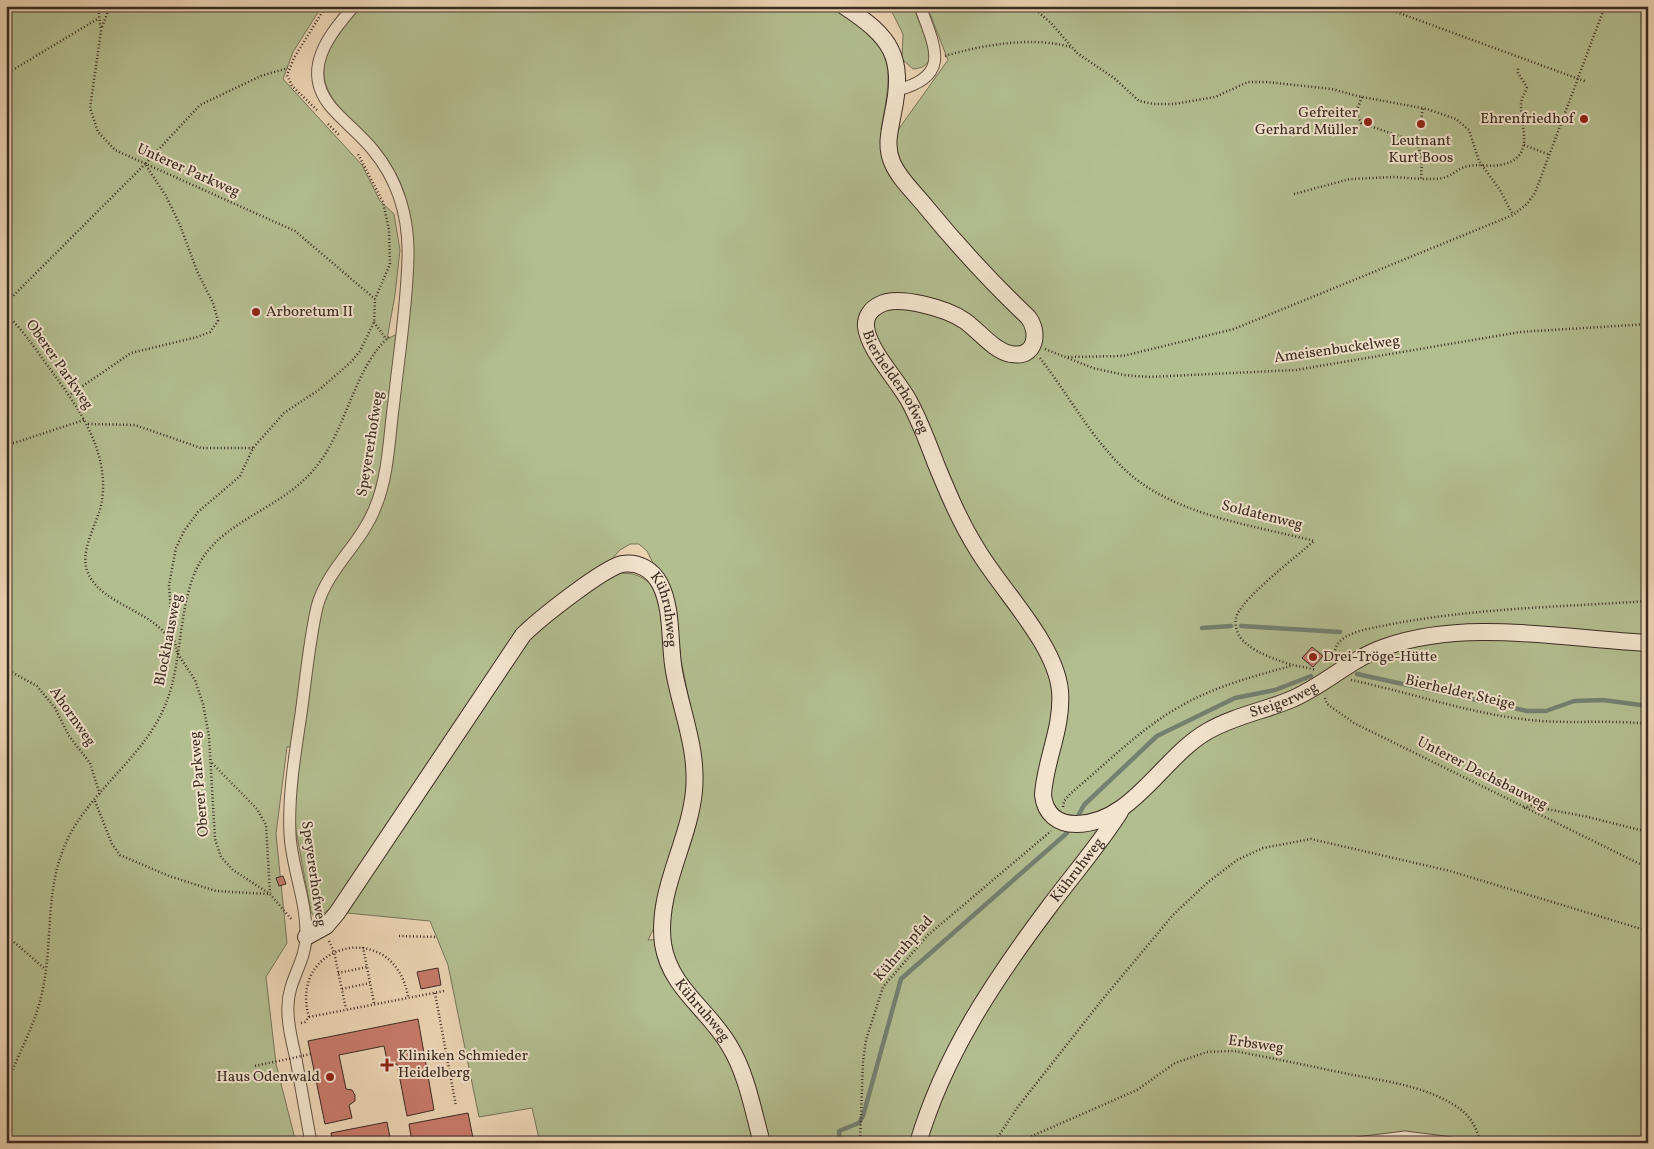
<svg xmlns="http://www.w3.org/2000/svg" width="1654" height="1149" font-family="Vollkorn,serif">
<rect width="100%" height="100%" fill="#ecd5b4"/>
<filter id="stains"><feTurbulence type="fractalNoise" baseFrequency=".004" numOctaves="4"/><feColorMatrix values="0 0 0 0 .2 0 0 0 0 .09 0 0 0 0 .02 0 0 0 .5 -.17"/></filter>
<radialGradient id="worn" r=".72"><stop offset=".6" stop-color="#630" stop-opacity="0"/><stop offset="1" stop-color="#630" stop-opacity=".3"/></radialGradient>
<g fill="#b3be90" stroke="#777459">
<path d="M6,6H322L293,52L283,79L362,165L380,201L394,214L400,250L395,295L387,339L407,329C413,280 420,229 400,182C393,167 382,150 370,138C345,112 308,88 331,46C338,31 351,19 361,6H835C894,46 894,62 881,129L898,130L948,60L927,6H1648V1143H540L532,1108L479,1117L448,965L430,921L347,913L534,631L615,574C634,571 646,577 657,592L686,745L689,791L657,922L648,940L670,939V903L693,833L700,802L702,763L681,660L674,602L665,576L654,565L647,551L639,544H630L620,550L610,561L547,606L331,908L320,916L313,915L311,912L295,825V807L301,746L287,747L276,834L287,943L266,977L276,1064L296,1143H6Z"/>
<path d="M889,6H914C917,25 948,67 913,69L902,59L903,34Z"/>
</g>
<g fill="none" stroke-linecap="round" stroke-linejoin="round">
<g stroke="#748072" stroke-width="4.5">
<path d="M1241,626L1340,632"/>
<path d="M1202,628L1231,626"/>
<path d="M1357,674L1527,711H1546L1574,701L1603,700L1648,706"/>
<path d="M1078,816L1084,805L1157,736L1235,698L1275,690L1311,676"/>
<path d="M840,1143L839,1131L859,1123L863,1116L901,979L1067,833"/>
</g>
</g>
<g fill="#c87b6b" stroke="#3b2b22">
<path d="M1312,647L1323,656L1313,667L1302,658Z"/>
<path d="M283,876L286,884L279,886L276,878Z"/>
<path d="M438,968L441,985L421,989L417,972Z"/>
<path d="M418,1019L434,1110L407,1116L397,1064L388,1065L384,1046L339,1055L346,1089L352,1090L355,1095V1101L349,1105L352,1118L325,1124L308,1041Z"/>
<path d="M468,1113L474,1143H412L409,1124Z"/>
<path d="M387,1122L391,1143H333L331,1133Z"/>
</g>
<g fill="none" stroke-linecap="round" stroke-linejoin="round">
<defs>
<path id="lane" d="M329,1142V1143"/>
<g id="street">
<path d="M897,90C953,76 934,46 920,6"/>
<path d="M311,1143C306,1115 301,1087 296,1059C292,1042 287,1023 288,1006C288,981 306,961 306,936C307,902 292,868 290,835C288,795 295,754 301,714C306,678 309,642 317,607C327,569 361,544 375,508C389,475 389,436 394,401C399,354 407,305 408,257C409,218 398,180 373,150C360,134 344,122 331,107C300,70 329,35 354,6"/>
<path d="M1357,1143L1405,1137L1451,1143"/>
</g>
<g id="secondary">
<path id="s1" d="M844,6C891,37 905,56 893,113C890,130 885,145 892,162C899,179 915,193 926,207C958,246 991,282 1028,317C1040,332 1036,359 1011,354C994,351 979,331 965,321C948,309 898,294 879,305C871,309 865,317 866,327C869,351 897,379 909,401C920,421 928,443 936,464C948,493 960,522 977,549C1001,590 1056,644 1060,691C1063,728 1045,760 1043,795C1045,814 1058,824 1076,824C1132,824 1163,756 1208,731C1234,716 1263,711 1290,700C1324,686 1350,659 1385,647C1465,618 1565,639 1648,643"/>
<path id="s2" d="M306,937L326,926L337,913L523,635C539,619 602,569 622,564C638,561 653,570 660,584C673,609 669,644 674,671C681,711 698,749 694,791C689,843 656,891 663,944C670,988 708,1009 729,1045C747,1074 753,1111 762,1143"/>
<path id="s3" d="M918,1143C944,1055 994,980 1049,907C1072,876 1099,845 1120,812"/>
</g>
</defs>
<use href="#lane" stroke="#675646" stroke-width="8"/>
<use href="#street" stroke="#675646" stroke-width="13"/>
<use href="#secondary" stroke="#3b2b22" stroke-width="18"/>
<g stroke="#3b2b22" stroke-width="2.5" stroke-dasharray="1 2.5" stroke-linecap="butt">
<path d="M98,6L101,31L90,108L98,132L115,150L295,231L375,299"/>
<path d="M1026,6L1037,11L1051,23L1077,53L1114,78L1139,101L1154,104H1174L1215,97L1248,82H1267L1332,89L1357,96L1427,109L1456,119L1469,130L1479,161L1500,190L1513,215"/>
<path d="M1380,6L1587,82"/>
<path d="M102,27L110,6"/>
<path d="M945,56C982,45 1033,36 1070,47"/>
<path d="M6,74L99,18"/>
<path d="M1362,97L1356,112L1361,123L1408,139L1418,145L1422,159L1421,179C1430,179 1440,180 1448,176C1456,173 1460,167 1469,166C1479,164 1489,167 1500,165C1536,158 1521,130 1521,105C1521,98 1525,94 1527,87L1518,73V68"/>
<path d="M317,110L292,86L287,75L294,58L326,6"/>
<path d="M1421,120L1423,108"/>
<path d="M328,124L340,136"/>
<path d="M1524,145L1550,155"/>
<path d="M1294,194L1350,179L1393,177L1421,179"/>
<path d="M6,303L145,164"/>
<path d="M6,314C25,332 38,353 53,373C80,410 109,452 102,500C99,523 78,550 88,573C102,606 156,610 173,645"/>
<path d="M374,322L386,339"/>
<path d="M1045,349L1093,368L1124,375L1149,377L1296,370L1520,332L1648,324"/>
<path d="M1068,357L1123,356L1234,329L1513,215L1527,204L1535,193L1605,6"/>
<path d="M1040,358C1067,393 1088,432 1119,464C1168,515 1249,524 1314,541C1297,556 1245,596 1237,615C1233,626 1238,638 1248,645C1259,654 1279,661 1293,665C1300,667 1308,667 1315,670"/>
<path d="M71,394L131,353L197,337L210,332L218,321L213,303L197,271L180,225L166,196L145,164L200,105L261,76L288,68"/>
<path d="M88,424L135,425L201,448H253"/>
<path d="M6,443H14L84,420"/>
<path d="M177,652L172,630L169,585L176,548L184,531L198,512L240,476L253,448L284,413L320,389L351,362L360,351L374,322L375,299L390,264L389,230L383,202L358,154"/>
<path d="M178,654L195,680L203,704L209,736L215,839L221,857L233,870L270,894L292,920"/>
<path d="M1334,657C1334,649 1337,643 1344,638C1356,630 1373,628 1387,625C1473,608 1561,607 1648,601"/>
<path d="M6,669L37,686L55,708L69,736L90,763L100,795"/>
<path d="M1351,680C1408,692 1465,712 1522,719C1564,725 1606,719 1648,724"/>
<path d="M1325,698L1327,704L1354,723L1648,868"/>
<path d="M212,763L257,809L266,825L270,893"/>
<path d="M95,801L112,844L120,855L169,876L216,891L268,894"/>
<path d="M1063,807L1064,801L1071,793C1106,764 1140,729 1179,707C1213,687 1254,676 1291,666"/>
<path d="M1524,808L1531,806L1588,817L1648,832"/>
<path d="M6,935L45,969"/>
<path d="M399,936L437,937"/>
<path d="M329,941L334,952L346,1009"/>
<path d="M363,947L374,1003"/>
<path d="M338,973L367,967"/>
<path d="M342,989L370,983"/>
<path d="M435,993L456,1106"/>
<path d="M309,1017C287,942 395,917 408,997"/>
<path d="M301,1023L305,1022L309,1017L444,991"/>
<path d="M6,1086C18,1054 37,1022 43,988C53,940 45,891 65,845C88,791 145,758 166,703C184,660 177,594 204,556C231,517 288,506 319,463C346,428 356,365 389,337"/>
<path d="M860,1143L863,1061L866,1040L883,987L928,935L1051,831"/>
<path d="M994,1143L1017,1108L1102,1000L1173,915L1207,883L1237,860L1263,848L1311,839L1450,871L1648,931"/>
<path d="M1023,1143L1032,1136L1137,1090L1175,1063L1207,1052L1234,1051C1272,1058 1310,1066 1348,1074C1383,1081 1422,1085 1454,1105C1468,1113 1476,1125 1480,1141L1478,1143"/>
</g>
<use href="#lane" stroke="#f3e4ce" stroke-width="5.5"/>
<use href="#street" stroke="#f3e4ce" stroke-width="11"/>
<use href="#secondary" stroke="#f3e4ce" stroke-width="16"/>
<path stroke="#3b2b22" stroke-width="2.5" stroke-dasharray="1 2.5" stroke-linecap="butt" d="M255,1066L311,1054"/>
</g>
<g fill="#8f2418" stroke="#f3e4ce" stroke-width="2">
<circle cx="1584" cy="119" r="5"/>
<circle cx="1368" cy="122" r="5"/>
<circle cx="1421" cy="124" r="5"/>
<circle cx="256" cy="312" r="5"/>
<circle cx="1313" cy="657" r="5"/>
<path d="M384.5 1057.5h5v5h5v5h-5v5h-5v-5h-5v-5h5z"/>
<circle cx="330" cy="1077" r="5"/>
</g>
<g text-anchor="middle" dominant-baseline="central" stroke-width="4" stroke-linejoin="round" paint-order="stroke">
<g font-size="15" fill="#3b2b22" stroke="#f3e4ce" text-anchor="end">
<text x="1358" y="113">Gefreiter<tspan x="1358" dy="17">Gerhard Müller</tspan></text>
<text x="1574" y="119">Ehrenfriedhof</text>
<text x="1421" y="141" text-anchor="middle">Leutnant<tspan x="1421" dy="17">Kurt Boos</tspan></text>
<text x="266" y="312" text-anchor="start">Arboretum II</text>
<text x="1323" y="657" text-anchor="start">Drei-Tröge-Hütte</text>
<text x="398" y="1056" text-anchor="start">Kliniken Schmieder<tspan x="398" dy="17">Heidelberg</tspan></text>
<text x="320" y="1077">Haus Odenwald</text>
</g>
<g font-size="15" fill="#3b2b22" stroke="#f3e4ce">
<text transform="translate(188 171) rotate(24)">Unterer Parkweg</text>
<text transform="translate(1337 350) rotate(-8)">Ameisenbuckelweg</text>
<text transform="translate(59 365) rotate(55)">Oberer Parkweg</text>
<text stroke="none"><textPath href="#s1" startOffset="678">Bierhelderhofweg</textPath></text>
<text transform="translate(371 444) rotate(-81)">Speyererhofweg</text>
<text transform="translate(1262 516) rotate(14)">Soldatenweg</text>
<text stroke="none"><textPath href="#s2" startOffset="569">Kühruhweg</textPath></text>
<text transform="translate(169 640) rotate(-79)">Blockhausweg</text>
<text transform="translate(1460 693) rotate(13)">Bierhelder Steige</text>
<text stroke="none"><textPath href="#s1" startOffset="1432">Steigerweg</textPath></text>
<text transform="translate(72 717) rotate(55)">Ahornweg</text>
<text transform="translate(1482 774) rotate(27)">Unterer Dachsbauweg</text>
<text transform="translate(200 784) rotate(-95)">Oberer Parkweg</text>
<text stroke="none"><textPath href="#s3" startOffset="318">Kühruhweg</textPath></text>
<text transform="translate(313 874) rotate(82)">Speyererhofweg</text>
<text transform="translate(904 949) rotate(-49)">Kühruhpfad</text>
<text stroke="none"><textPath href="#s2" startOffset="989">Kühruhweg</textPath></text>
<text transform="translate(1256 1045) rotate(8)">Erbsweg</text>
</g>
</g>
<rect width="1654" height="1149" fill="none" stroke="#ecd5b4" stroke-width="25"/>
<rect x="8" y="8" width="1639" height="1134" fill="none" stroke="#3b2b22" stroke-width="2.5"/>
<rect x="12" y="12" width="1629" height="1124" fill="none" stroke="#3b2b22"/>
<rect width="100%" height="100%" filter="url(#stains)"/>
<rect width="100%" height="100%" fill="url(#worn)"/>
</svg>
